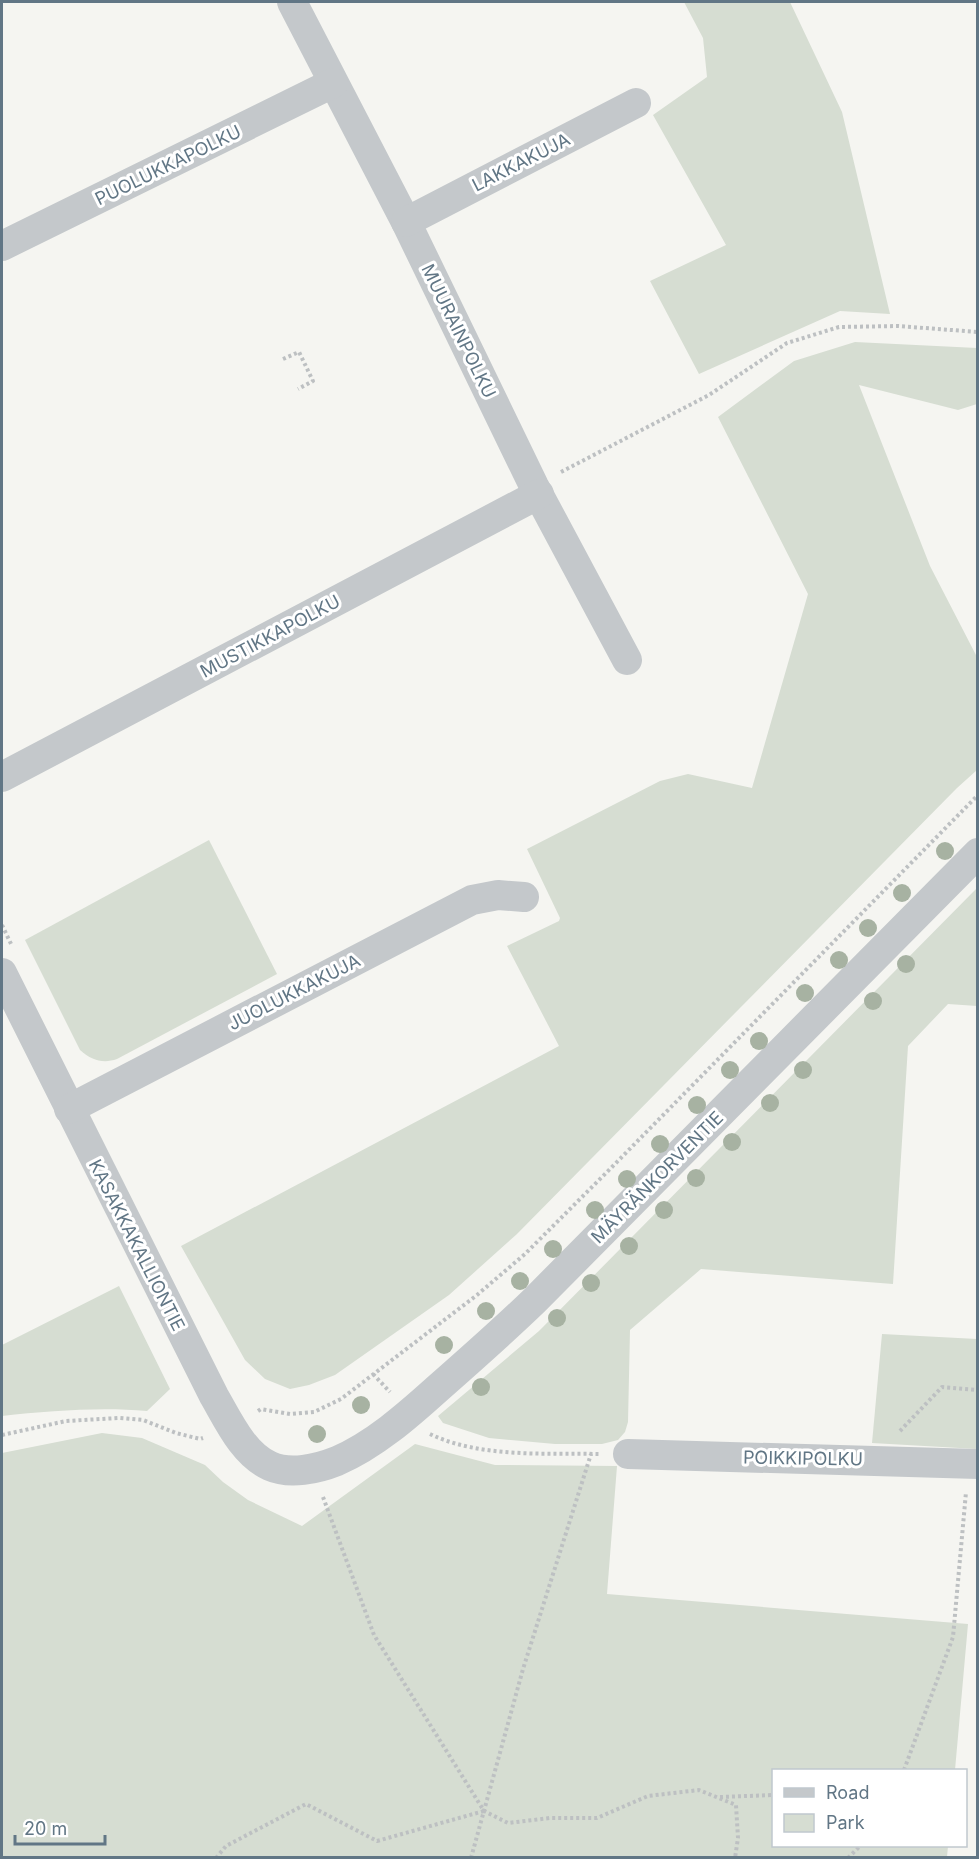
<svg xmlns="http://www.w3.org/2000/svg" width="979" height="1859" font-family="Inter,sans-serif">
<rect width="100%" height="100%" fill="#f5f5f1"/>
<g fill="#d6ddd2">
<path d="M684,2H790L842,112L890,314L840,311L699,374L650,281L726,245L653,115L707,77L703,38Z"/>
<path d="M855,342L977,348V404L958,410L859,385L930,566L977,657V770L957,788L517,1234L449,1295L335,1375L309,1385L290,1389L265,1379L245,1360L181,1246L559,1046L507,946L559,921L560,918L527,849L660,781L688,774L752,788L808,594L718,417L794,361Z"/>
<path d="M209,840L277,974L117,1059C103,1064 91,1060 80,1050L25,940Z"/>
<path d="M977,888V1006L948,1004L908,1046L893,1284L701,1269L630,1330L628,1422L625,1432L618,1440L602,1444H555L489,1438L443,1423L438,1416L539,1331Z"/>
<path d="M119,1286L170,1389L147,1411C99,1407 50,1411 2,1416V1345Z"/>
<path d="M882,1334L977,1339V1449L872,1443Z"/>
<path d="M102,1433L142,1438L205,1465L223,1482L248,1500L302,1526L415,1444L495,1465L617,1466L607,1594L968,1624L955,1770H774V1846H948L947,1857H2V1453Z"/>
</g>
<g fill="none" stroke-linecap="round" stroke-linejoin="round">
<g stroke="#bdc0c2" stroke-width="4" stroke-dasharray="3 3" stroke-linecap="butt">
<path d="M283,359L299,352L313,381L298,389"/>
<path d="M561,472L709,395L787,343L839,327L898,326L978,332"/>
<path d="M2,925L12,946"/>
<path d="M373,1374L390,1392"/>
<path d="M258,1411L261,1409L290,1414L314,1412L341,1399L477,1295L525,1254L612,1167L978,795"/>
<path d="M900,1431L942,1387L978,1390"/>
<path d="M430,1434C480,1458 546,1453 600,1454"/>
<path d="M2,1435L66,1421L119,1418L143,1420L176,1433L200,1439L203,1438"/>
<path d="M323,1497L374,1635L484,1811L508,1823L550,1818H597L648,1796L699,1790L736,1805L738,1838L735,1858"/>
<path d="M904,1770L953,1637L966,1492"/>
<path d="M720,1797L774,1795"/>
<path d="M216,1858L226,1846L306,1804L377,1841L484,1811"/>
<path d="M471,1858L523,1669L591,1454"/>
<path d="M848,1858L860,1846"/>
</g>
<g stroke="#c4c8cb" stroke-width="30">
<path d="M292,2L406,222L534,486L627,660"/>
<path d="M406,222L636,103"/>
<path d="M2,246L333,83"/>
<path d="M2,777L539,494"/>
<path d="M2,973L214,1396C228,1420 243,1454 270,1466C290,1475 317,1469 337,1461C374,1445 407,1416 437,1389C470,1360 503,1331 535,1300L978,853"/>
<path d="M69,1109L472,900L498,895L524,897"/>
<path d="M628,1454L978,1464"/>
</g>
</g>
<g fill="#a7b2a2">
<circle cx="945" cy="851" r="9"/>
<circle cx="902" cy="893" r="9"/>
<circle cx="868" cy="928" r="9"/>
<circle cx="839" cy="960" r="9"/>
<circle cx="906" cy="964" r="9"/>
<circle cx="805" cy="993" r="9"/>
<circle cx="873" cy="1001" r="9"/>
<circle cx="759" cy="1041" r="9"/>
<circle cx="730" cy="1070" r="9"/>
<circle cx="803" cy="1070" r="9"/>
<circle cx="770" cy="1103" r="9"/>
<circle cx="697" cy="1105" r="9"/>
<circle cx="732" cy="1142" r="9"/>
<circle cx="660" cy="1144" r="9"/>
<circle cx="696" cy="1178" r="9"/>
<circle cx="627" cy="1179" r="9"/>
<circle cx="595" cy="1210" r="9"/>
<circle cx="664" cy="1210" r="9"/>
<circle cx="629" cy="1246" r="9"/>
<circle cx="553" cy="1249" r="9"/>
<circle cx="520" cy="1281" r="9"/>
<circle cx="591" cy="1283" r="9"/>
<circle cx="486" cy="1311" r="9"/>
<circle cx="557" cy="1318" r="9"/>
<circle cx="444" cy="1345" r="9"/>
<circle cx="481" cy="1387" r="9"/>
<circle cx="361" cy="1405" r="9"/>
<circle cx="317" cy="1434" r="9"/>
</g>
<g text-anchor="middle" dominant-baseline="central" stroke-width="6" stroke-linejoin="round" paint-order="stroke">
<g font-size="18" fill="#617685" stroke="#fff">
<text transform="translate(521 162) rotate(-27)">LAKKAKUJA</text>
<text transform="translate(168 165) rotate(-26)">PUOLUKKAPOLKU</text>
<text transform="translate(459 331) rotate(64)">MUURAINPOLKU</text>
<text transform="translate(270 636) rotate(-28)">MUSTIKKAPOLKU</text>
<text transform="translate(294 992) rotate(-27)">JUOLUKKAKUJA</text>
<text transform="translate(657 1177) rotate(-45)">MÄYRÄNKORVENTIE</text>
<text transform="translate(137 1245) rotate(63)">KASAKKAKALLIONTIE</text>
<text transform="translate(803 1458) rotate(1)">POIKKIPOLKU</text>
</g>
</g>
<rect width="979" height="1859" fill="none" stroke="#617685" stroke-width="6"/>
<rect x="772" y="1769" width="195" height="78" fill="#ffffff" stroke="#c0c8ce" stroke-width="1.5"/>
<rect x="784" y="1788" width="30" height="9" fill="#c4c8cb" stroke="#c0c8ce" stroke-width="1.5"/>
<text x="826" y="1799" font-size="18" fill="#617685">Road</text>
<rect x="784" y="1814" width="30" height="18" fill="#d6ddd2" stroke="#c0c8ce" stroke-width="1.5"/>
<text x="826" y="1829" font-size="18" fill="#617685">Park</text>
<path d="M15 1835v9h90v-9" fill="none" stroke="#617685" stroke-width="3"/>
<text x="24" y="1835" font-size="18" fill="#617685" stroke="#ffffff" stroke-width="4.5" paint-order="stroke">20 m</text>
</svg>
